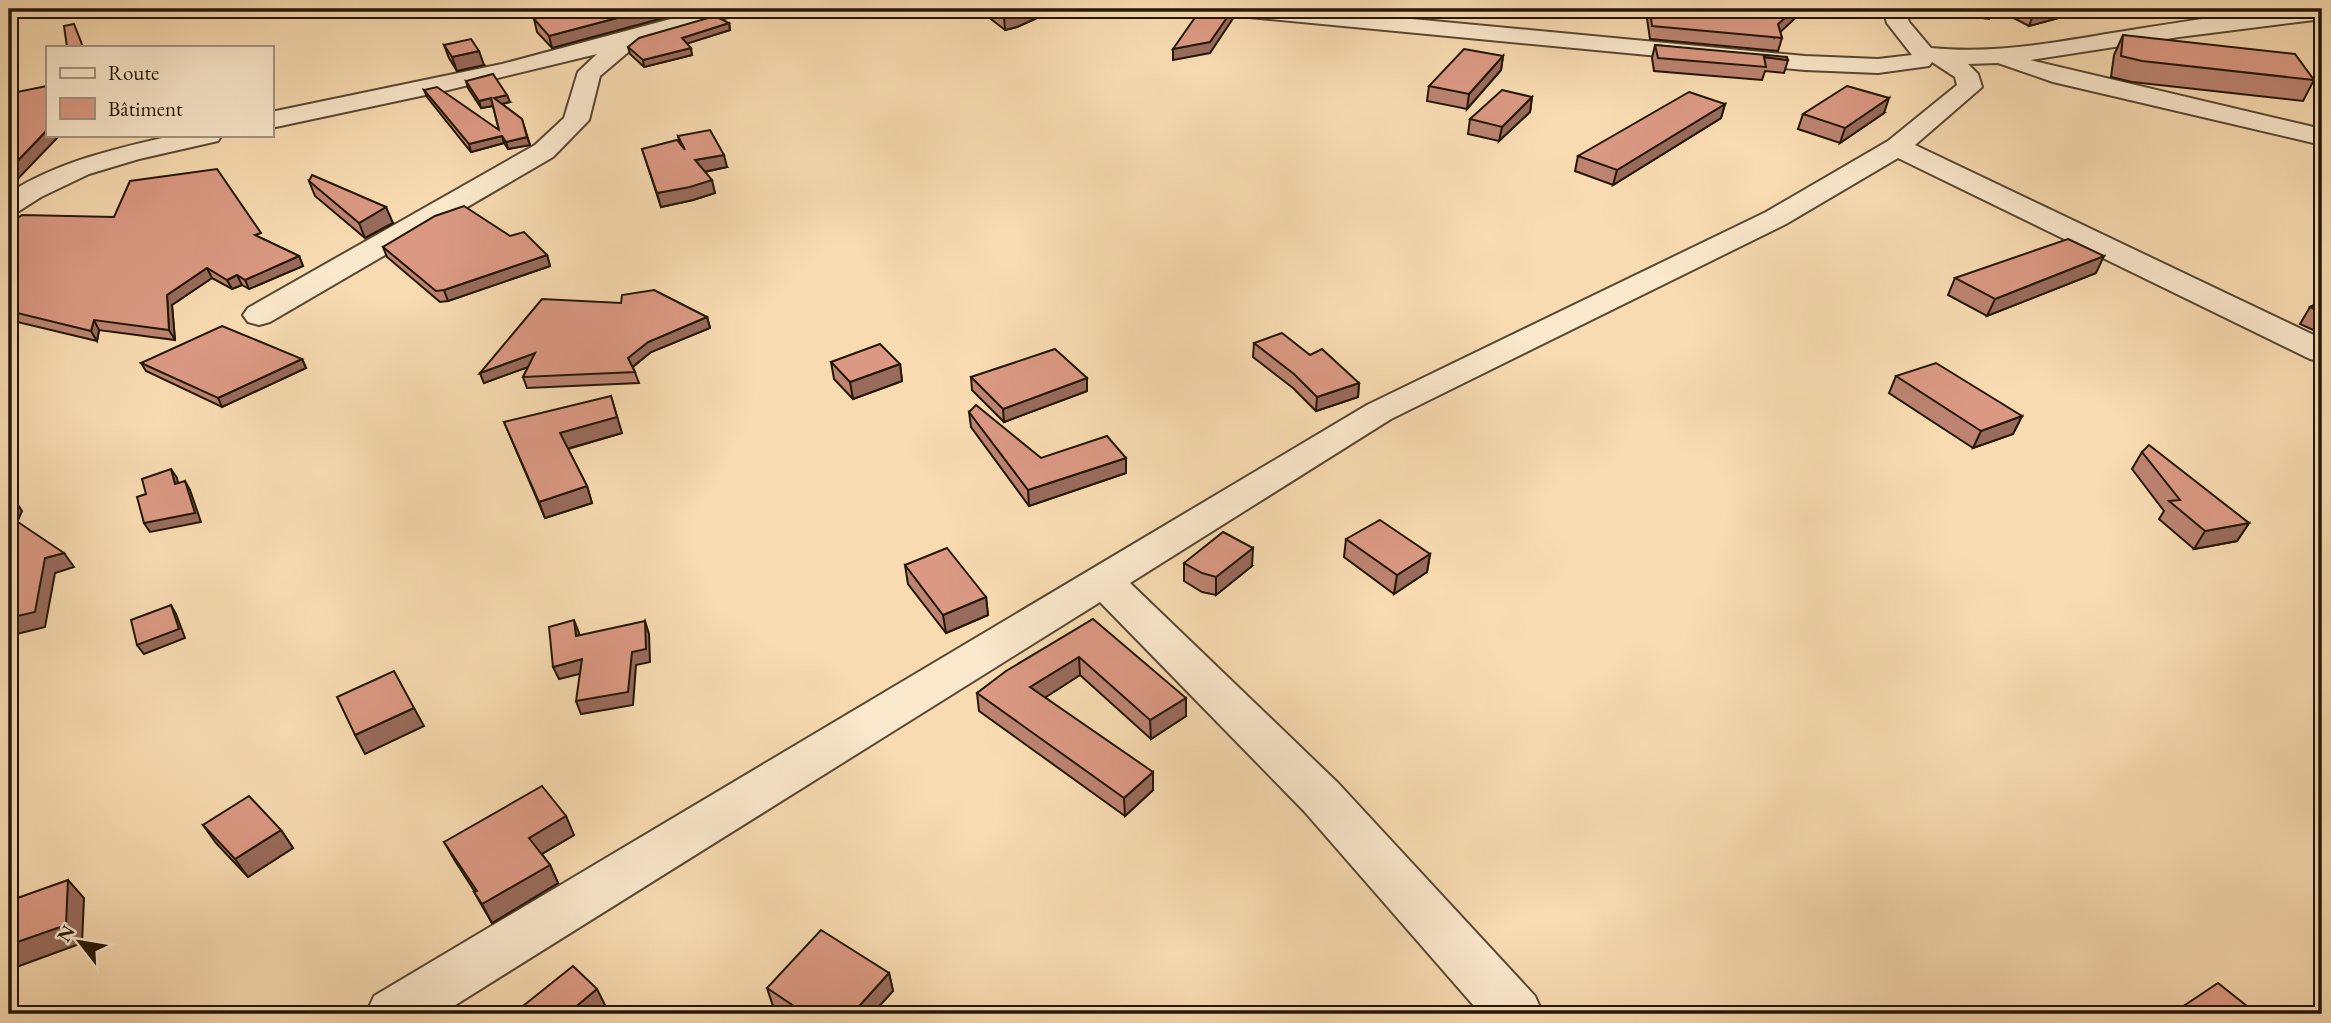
<svg xmlns="http://www.w3.org/2000/svg" width="2331" height="1023" font-family="'EB Garamond',serif">
<rect width="100%" height="100%" fill="#f8dbb1"/>
<filter id="stains"><feTurbulence type="fractalNoise" baseFrequency=".00286" numOctaves="4"/><feColorMatrix values="0 0 0 0 .2 0 0 0 0 .09 0 0 0 0 .02 0 0 0 .5 -.17"/></filter>
<radialGradient id="worn" r=".72"><stop offset=".6" stop-color="#630" stop-opacity="0"/><stop offset="1" stop-color="#630" stop-opacity=".3"/></radialGradient>
<g fill="none" stroke-linecap="round" stroke-linejoin="round">
<defs>
<g id="minor">
<path d="M708,9H741L738,14L639,43L600,76L589,120L553,157L270,322L259,325L248,322L243,315L248,308L535,145L564,118L578,72L597,54L444,91L271,128V112L502,64Z"/>
<path d="M1228,9H1306L1805,56L1878,59L1912,55L1887,23L1883,9H1905L1909,22L1931,48C1990,54 2048,44 2106,34C2177,23 2250,9 2322,9V19L2179,37L2030,60L2322,129V145L2053,82L1998,63L1968,64L1978,74L1982,87L1915,145L2322,339V362L2310,359L1898,158L1786,224L1391,419L1130,583L1338,783L1535,996L1543,1014H1481L1304,811L1100,602L441,1014H366L374,996L1367,405L1766,212L1888,141L1957,85L1955,77L1932,62L1929,66L1878,73L1805,70L1239,16L1231,14Z"/>
<path d="M175,135H222L218,141L139,159L89,174L41,197L19,211L9,213V193C59,161 118,148 175,135Z"/>
</g>
</defs>
<use href="#minor" stroke="#584832" stroke-width="4"/>
<use href="#minor" fill="#fae8cc" fill-rule="evenodd"/>
</g>
<g fill="#bc8471" stroke="#231708" stroke-width="2">
<path d="M978,9H1048V13L1017,27L1005,30Z"/>
<path d="M1646,9H1805L1780,31L1782,38L1778,51L1650,39L1646,12Z"/>
<path d="M1928,9H1993L1989,19L1928,11Z"/>
<path d="M1996,9H2091L2029,26Z"/>
<path d="M693,10L552,48L537,32L534,19L620,16Z"/>
<path d="M729,23L730,30L687,43L692,55L644,67L630,54L628,47Z"/>
<path d="M2123,35L2314,80L2303,101L2132,82L2111,77L2114,55Z"/>
<path d="M444,45L484,65L457,71L449,58Z"/>
<path d="M1655,45L1788,60L1784,73L1765,71L1762,80L1654,71L1652,58Z"/>
<path d="M1503,56L1501,70L1467,109L1427,101L1429,86Z"/>
<path d="M466,81L510,102L502,104L522,119L530,145L508,149L504,143L471,152L427,97L424,90L499,130L493,106L481,108L468,88Z"/>
<path d="M1532,97L1530,112L1499,141L1468,134L1470,119Z"/>
<path d="M1725,104L1721,118L1613,185L1575,171L1578,156Z"/>
<path d="M1884,113L1840,143L1798,129L1803,114Z"/>
<path d="M678,136L727,167L705,172L715,193L693,200L661,207L642,149L680,144Z"/>
<path d="M309,181L393,223L365,238L315,196Z"/>
<path d="M9,224L263,239L299,256L303,266L249,289L242,285L232,289L212,278L172,305L175,340L99,330L97,341L9,320Z"/>
<path d="M383,247L547,255L550,266L448,301L440,302L387,257Z"/>
<path d="M2096,273L1987,316L1948,295L1955,278Z"/>
<path d="M2322,301V334L2300,324L2310,307Z"/>
<path d="M707,317L710,328L651,352L633,367L639,383L527,388L523,377L528,367L484,383L480,373Z"/>
<path d="M1254,343L1310,355L1359,383L1358,397L1316,411L1293,388L1253,357Z"/>
<path d="M302,359L306,368L222,407L146,371L141,363Z"/>
<path d="M831,362L900,364L902,381L853,399L834,379Z"/>
<path d="M1896,376L2022,416L2013,434L1973,448L1889,393Z"/>
<path d="M971,377L1087,391L1004,422L972,390Z"/>
<path d="M969,412L1041,458L1126,473L1029,506L971,427Z"/>
<path d="M504,422L622,433L568,449L587,486L592,503L545,518Z"/>
<path d="M2142,452L2249,523L2237,541L2194,549L2159,519L2164,511L2132,469Z"/>
<path d="M1346,539L1430,554L1427,572L1394,594L1344,557Z"/>
<path d="M1184,563L1252,566L1216,595L1202,592L1184,581Z"/>
<path d="M905,565L986,597L988,615L946,633L908,584Z"/>
<path d="M1093,619L1186,716L1151,739L1080,675L1045,697L1153,790L1125,816L979,711L977,693Z"/>
<path d="M203,825L281,830L293,848L248,877L216,843Z"/>
<path d="M574,835L542,854L550,865L558,883L492,923L474,892H475L455,861L444,842Z"/>
<path d="M889,973L893,991L872,1014H785L773,1006L767,988Z"/>
<path d="M2185,1005L2257,1014H2177Z"/>
</g>
<g fill="#996b5c" stroke="#231708" stroke-width="2">
<path d="M412,9H425L413,12Z"/>
<path d="M651,9H692L693,10L552,48L549,36Z"/>
<path d="M1029,9H1048V13L1017,27L1005,30L1004,17Z"/>
<path d="M1233,9H1234V17L1210,53L1173,60V49Z"/>
<path d="M1795,9H1805L1775,37L1778,24Z"/>
<path d="M2050,9H2091L2029,26L2034,13Z"/>
<path d="M729,23L730,30L683,45L682,38Z"/>
<path d="M691,48L692,55L644,67L643,60Z"/>
<path d="M479,51L484,65L457,71L452,57Z"/>
<path d="M1503,56L1501,70L1467,109L1469,94Z"/>
<path d="M507,95L510,102L497,105L494,98Z"/>
<path d="M1532,97L1530,112L1499,141L1502,127Z"/>
<path d="M491,98L493,106L481,108L479,101Z"/>
<path d="M1889,98L1884,113L1840,143L1845,128Z"/>
<path d="M1725,104L1721,118L1613,185L1617,170Z"/>
<path d="M47,130V135H60L9,188V170Z"/>
<path d="M502,136L504,143L471,152L469,144Z"/>
<path d="M527,137L530,145L508,149L506,142Z"/>
<path d="M724,155L727,167L698,173L695,160Z"/>
<path d="M712,180L715,193L693,200L661,207L657,193Z"/>
<path d="M386,207L393,223L365,238L359,223Z"/>
<path d="M547,255L550,266L448,301L444,290Z"/>
<path d="M299,256L303,266L249,289L245,280Z"/>
<path d="M2104,256L2096,273L1987,316L1995,299Z"/>
<path d="M207,268L212,278L172,305L175,340L169,330L167,295Z"/>
<path d="M237,275L242,285L232,289L227,280Z"/>
<path d="M707,317L710,328L651,352L631,368L628,358L648,342Z"/>
<path d="M94,320L99,330L97,341L91,331Z"/>
<path d="M535,353L539,363L484,383L480,373Z"/>
<path d="M302,359L306,368L222,407L218,398Z"/>
<path d="M900,364L902,381L853,399L850,382Z"/>
<path d="M1087,378V391L1004,422L1003,409Z"/>
<path d="M1359,383L1358,397L1316,411L1317,397Z"/>
<path d="M611,396L622,433L566,449L560,433Z"/>
<path d="M2022,416L2013,434L1973,448L1981,431Z"/>
<path d="M1126,458V473L1029,506L1028,490Z"/>
<path d="M171,469L177,478L180,493L175,484Z"/>
<path d="M185,481L190,490L201,522L150,532L144,523Z"/>
<path d="M587,486L592,503L545,518L539,502Z"/>
<path d="M12,496L22,511L15,527L9,519V503Z"/>
<path d="M2249,523L2237,541L2194,549L2205,531Z"/>
<path d="M1253,548L1252,566L1216,595V577Z"/>
<path d="M64,553L74,567L55,573L45,627L9,636V618L45,558Z"/>
<path d="M1430,554L1427,572L1394,594L1397,575Z"/>
<path d="M986,597L988,615L946,633L943,615Z"/>
<path d="M171,605L176,614L185,638L144,654L137,645Z"/>
<path d="M574,620L579,633L581,648L576,636Z"/>
<path d="M645,621L649,634L650,662L636,665L633,705L581,714L576,701L632,652Z"/>
<path d="M1079,657L1080,675L1032,706L1030,687Z"/>
<path d="M582,659L587,672L559,679L553,667Z"/>
<path d="M9,660L11,690L9,691Z"/>
<path d="M1186,698V716L1151,739L1150,720Z"/>
<path d="M414,708L424,726L365,754L355,735Z"/>
<path d="M1153,772V790L1125,816L1124,798Z"/>
<path d="M566,816L574,835L538,856L529,838Z"/>
<path d="M281,830L293,848L248,877L235,859Z"/>
<path d="M550,865L558,883L492,923L482,904Z"/>
<path d="M68,880L84,898L82,943L11,969L9,967V945Z"/>
<path d="M889,973L893,991L872,1014H852Z"/>
<path d="M597,989L606,1007L597,1014H567Z"/>
</g>
<g fill="#db9983" stroke="#231708" stroke-width="2">
<path d="M569,9H605L620,16L644,9H651L549,36L534,19Z"/>
<path d="M993,9H1029L1017,14L1004,17Z"/>
<path d="M1201,9H1233L1210,42L1173,49Z"/>
<path d="M1650,9H1795L1778,24L1782,38L1652,26Z"/>
<path d="M2025,9H2050L2034,13Z"/>
<path d="M715,16L729,23L682,38L691,48L643,60L628,47L639,38Z"/>
<path d="M74,24L83,47H67L64,26Z"/>
<path d="M2123,35L2295,54L2314,80L2142,61L2121,56Z"/>
<path d="M471,39L479,51L452,57L444,45Z"/>
<path d="M1655,45L1787,57L1788,60L1764,57L1766,67L1658,58Z"/>
<path d="M1464,49L1503,56L1469,94L1429,86Z"/>
<path d="M493,74L507,95L494,98L522,119L527,137L506,142L502,136L469,144L424,90L437,87L499,130L491,98L479,101L466,81Z"/>
<path d="M47,86V130L9,170V137L14,136L12,93Z"/>
<path d="M1847,86L1889,98L1845,128L1803,114Z"/>
<path d="M1502,90L1532,97L1502,127L1470,119Z"/>
<path d="M1689,92L1725,104L1617,170L1578,156Z"/>
<path d="M710,130L724,155L695,160L712,180L690,187L657,193L642,149L677,140L685,150L678,136Z"/>
<path d="M217,169L261,233L255,235L299,256L245,280L237,275L227,280L207,268L167,295L169,330L94,320L91,331L9,311V224L22,215L114,217L130,181Z"/>
<path d="M312,175L386,207L359,223L309,181Z"/>
<path d="M464,206L510,236L524,232L547,255L444,290L436,291L383,247L435,216Z"/>
<path d="M2068,239L2104,256L1995,299L1955,278Z"/>
<path d="M654,290L707,317L648,342L628,358L635,372L523,377L535,353L480,373L542,299L621,303L622,295Z"/>
<path d="M2322,301V313L2310,307Z"/>
<path d="M222,326L302,359L218,398L141,363Z"/>
<path d="M1282,333L1310,355L1322,349L1359,383L1317,397L1294,374L1254,343Z"/>
<path d="M880,344L900,364L850,382L831,362Z"/>
<path d="M1055,349L1087,378L1003,409L971,377Z"/>
<path d="M1936,363L2022,416L1981,431L1896,376Z"/>
<path d="M611,396L617,417L560,433L587,486L539,502L504,422Z"/>
<path d="M976,405L1041,458L1107,436L1126,458L1028,490L969,412Z"/>
<path d="M2149,445L2249,523L2205,531L2169,501L2180,500L2142,452Z"/>
<path d="M171,469L175,484L185,481L195,513L144,523L137,497L146,494L142,479Z"/>
<path d="M9,516L64,553L45,558L35,612L9,618Z"/>
<path d="M1380,520L1430,554L1397,575L1346,539Z"/>
<path d="M1223,532L1253,548L1216,577L1202,573L1184,563Z"/>
<path d="M947,548L986,597L943,615L905,565Z"/>
<path d="M171,605L179,629L137,645L131,620Z"/>
<path d="M1093,619L1186,698L1150,720L1079,657L1030,687L1153,772L1124,798L977,693L1006,671Z"/>
<path d="M574,620L576,636L645,621L646,649L632,652L628,692L576,701L582,659L553,667L549,627Z"/>
<path d="M394,671L414,708L355,735L337,697Z"/>
<path d="M542,786L566,816L529,838L550,865L482,904L474,892L477,891L444,842Z"/>
<path d="M249,796L281,830L235,859L203,825Z"/>
<path d="M68,880L66,925L9,945V901Z"/>
<path d="M821,930L889,973L852,1014H806L767,988Z"/>
<path d="M573,966L597,989L567,1014H513Z"/>
<path d="M2218,983L2257,1014H2196L2185,1005Z"/>
</g>
<rect width="2331" height="1023" fill="none" stroke="#f8dbb1" stroke-width="35"/>
<rect x="10" y="10" width="2310" height="1002" fill="none" stroke="#231708" stroke-width="3.5"/>
<rect x="18" y="18" width="2296" height="988" fill="none" stroke="#231708" stroke-width="2"/>
<rect x="46" y="46" width="228" height="91" fill="#fae8cc" stroke="#a4947e" stroke-width="2"/>
<rect x="60" y="68" width="35" height="10" fill="#fae8cc" stroke="#a4947e" stroke-width="2"/>
<text x="108" y="80" font-size="21" fill="#231708">Route</text>
<rect x="60" y="98" width="35" height="21" fill="#db9983" stroke="#a4947e" stroke-width="2"/>
<text x="108" y="116" font-size="21" fill="#231708">Bâtiment</text>
<g transform="translate(80 942) rotate(301)" stroke="#fae8cc" stroke-width="5" paint-order="stroke">
<path d="M0-5L12 26L0 18L-12 26Z" fill="#231708"/>
<text y="-10" font-size="19" font-weight="bold" text-anchor="middle" fill="#231708">N</text>
</g>
<rect width="100%" height="100%" filter="url(#stains)"/>
<rect width="100%" height="100%" fill="url(#worn)"/>
</svg>
